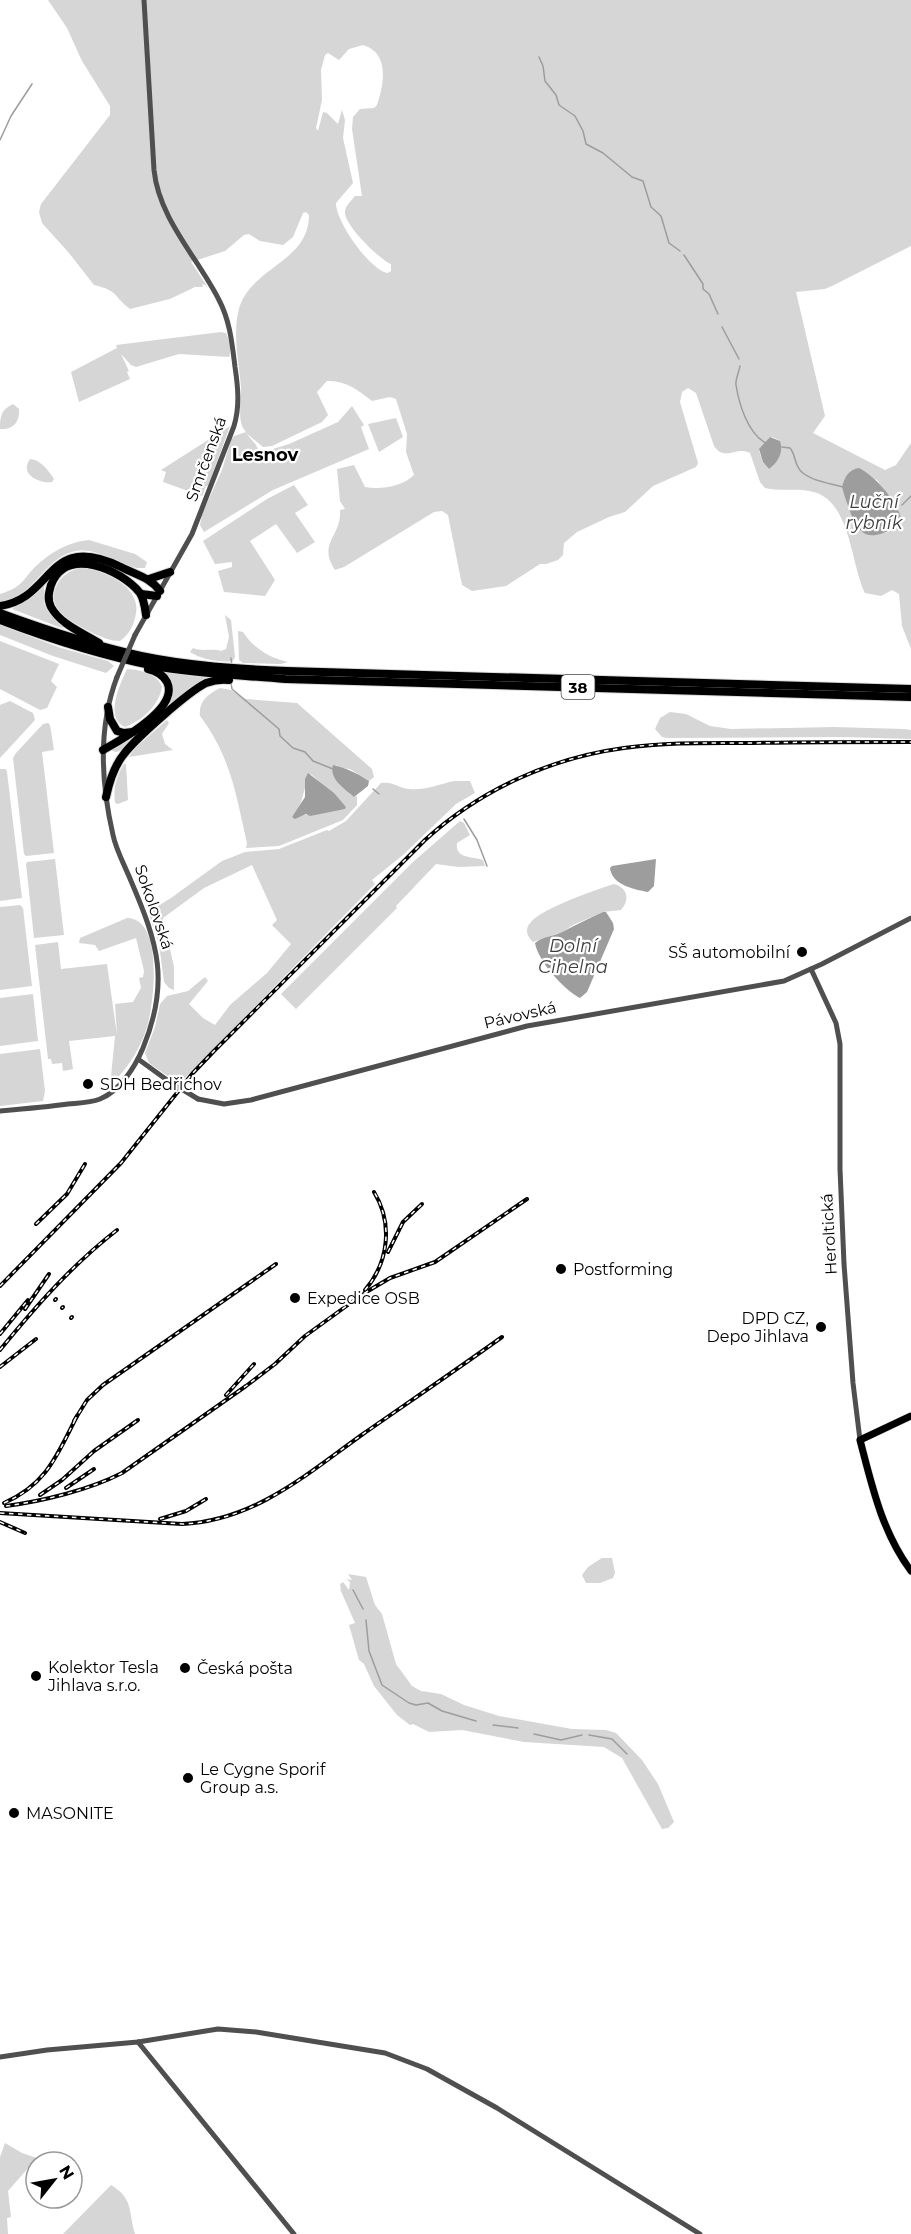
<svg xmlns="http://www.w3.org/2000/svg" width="911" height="2234" font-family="Montserrat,sans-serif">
<rect width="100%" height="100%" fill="#fff"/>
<g fill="#d6d6d6" fill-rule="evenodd">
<path d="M48,0H911V246L834,285L825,289L796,292L825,416L813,433L885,470L896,465L911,443V649L902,626L899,594L892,590L881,596L865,593C851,565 851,506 817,493C800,487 782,492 765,488L760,482L750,453C736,446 725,462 714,446L696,393L688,388L682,392L680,402L698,463L696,467L653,486L625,512L609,517L577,532L564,543L563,555L558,560L546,564H540L506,586L472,591L462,585L448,515L442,511L434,512L344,567L335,570C317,543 342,536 340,510L345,509L340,501L337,469L354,465L365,487C381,490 403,486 414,475L406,452L407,434L396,399L390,397L372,401C358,390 345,380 327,381L317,392L328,415L322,422L272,446L263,447L246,433L256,445L260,453L289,444L338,422L352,406L364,425L361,427L369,449L273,490L204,532L200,525L202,514L222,470L231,440L234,436L246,432C236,422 242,401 241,387C239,363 233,337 238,313C247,267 309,264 309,215L306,212L303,213L293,237L283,245L260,241L249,234L244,235L225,251L191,262L207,286L202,284L203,287H195L170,299L130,309C112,295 119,291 94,285L69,253L42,223L39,212L41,204L110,115V106L82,61L67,28ZM363,45C390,53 384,84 377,105L374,108L360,109L353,117L352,129L362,196H355C351,201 345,206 345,212C344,225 380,260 391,264V271L388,273C370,271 335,220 336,203L353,183L343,138L345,120L342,110L338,124L327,113L323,112L318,131L316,128L322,100L321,70L325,55L328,53L339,60L349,49ZM772,437L779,440C785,450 778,463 769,469L763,462L759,451L769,438ZM851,471L877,480L897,508L896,528L885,533L857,527L842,487L844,481Z"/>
<path d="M221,332L226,333C229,339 232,351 229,357L179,354L136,367L131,365L121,354L129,371L127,372L130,379L79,402L71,372L117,348L116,345Z"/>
<path d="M13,404L19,409C20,422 13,430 0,429C0,416 1,410 13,404Z"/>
<path d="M396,418L403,437L379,452L368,424Z"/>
<path d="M230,426L208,486H206L202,496L163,482L166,472L161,470Z"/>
<path d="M30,459C41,460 48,470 54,479L52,482C39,484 19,474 30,459Z"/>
<path d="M294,485L308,505L295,513L315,542L297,553L276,524L250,541L275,580L265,596L224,592L218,571L232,567V562L215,564L203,541L267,499Z"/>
<path d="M89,540L135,554L147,562L145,568C119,570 100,544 72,552C43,560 32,599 0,602V594C23,587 22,580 36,566C51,552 68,542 89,540Z"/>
<path d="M81,567C105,571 145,588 135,618C133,627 128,635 120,641C110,641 98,636 89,631C72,622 46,609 56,587C61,575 69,572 81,567Z"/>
<path d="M44,584V604L64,629L12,609L33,596Z"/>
<path d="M225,615L231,620L235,657L233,661C221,663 200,659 190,652L193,648C202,652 212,648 221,651L226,649L229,637Z"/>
<path d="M0,625L61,648L108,661L114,666L106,673L53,656L0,635Z"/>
<path d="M238,631L243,632C253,648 270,658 288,662L281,664L243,663L239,660Z"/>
<path d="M0,641L59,664L51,681L57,687L47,708L40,710L0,689Z"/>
<path d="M127,669C141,670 157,673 162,687C159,705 142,721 125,727C104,718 120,684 127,669Z"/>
<path d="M166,672L207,677L193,687L125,748L117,752L112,751L111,750L166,706Z"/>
<path d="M220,688L231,690L246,699L297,703L372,769L374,777L369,781L350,769L340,768L336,765L337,780L354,797L357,796V805L343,820L279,846L246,848L247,843C236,795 231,757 200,716C198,702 208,694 220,688ZM311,774L346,807L345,809L292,817C305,802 302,789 311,774Z"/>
<path d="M10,701L33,713L35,720L0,758V705Z"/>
<path d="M670,712L686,714L710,726L731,729L834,727L904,729L911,730V739L843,737L668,738L662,737L655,729L660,718Z"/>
<path d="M167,720L169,723L162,734L165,744L173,750L129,757L135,748Z"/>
<path d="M48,723L50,725L54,750L42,752L54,853L26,856L24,854L13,758L16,753L43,724Z"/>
<path d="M124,764H126L128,800L118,804L115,803C113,788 116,777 124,764Z"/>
<path d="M0,769H6L7,772L22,898L0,901Z"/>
<path d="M454,781H470L475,793L456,804L403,855L372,880L375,884L179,1084L149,1063L145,1053L155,1027L160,1004L167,996L188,991L205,977L208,981L189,1004L203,1018L215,1025L230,1005L267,973L291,944L272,925L277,920L252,865L204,888L163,918L174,967V990L169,988L164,982L159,944L148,912L171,898L222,861L245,852L279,849L327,830L329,831L346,821L381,783C392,781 399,788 409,789C423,791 440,784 454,781Z"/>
<path d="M460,821L464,823L470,835L457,843C455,859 471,856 483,860L485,866L458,867L436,864L396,906L397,908L296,1009L281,994L413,862Z"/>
<path d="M55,859L64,935L34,938L26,864L27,862Z"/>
<path d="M614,884C628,888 630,900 621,910L603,912L573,925L562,932L533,942C527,936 524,929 531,922C543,908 595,890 614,884Z"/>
<path d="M20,905L23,908L32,986L0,990V907Z"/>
<path d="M127,918C164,918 154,1004 147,1027C140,1050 127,1069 110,1086L115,1036L69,1041L73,1069L63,1071L62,1063L52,1064L51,1059H48L35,945L58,942L61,969L107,964L117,1035L115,1004L133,1002L141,988L139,978L143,977L144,971L136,938L99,951L95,945L79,943L80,938Z"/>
<path d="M33,994L38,1041L0,1046V998Z"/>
<path d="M40,1049L45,1091L43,1101L0,1106V1054Z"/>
<path d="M602,1558H612L615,1573L613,1578L600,1583H586L582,1575L588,1567Z"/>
<path d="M348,1574L366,1577L375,1605L382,1614L396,1664L412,1686L421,1691L441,1694L464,1705L499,1716L572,1729L606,1730L616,1733L642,1760L658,1784L674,1822L668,1828L662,1829L622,1758L604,1747L524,1742L462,1730L429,1732L413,1724L410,1725L397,1715L374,1686L364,1664L359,1660L349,1625L355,1623L340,1589H341L340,1584L343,1582L349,1590L350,1582L346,1579L352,1580Z"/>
<path d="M5,2143L22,2153L37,2158L8,2191L11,2217L7,2218L8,2234H0V2157Z"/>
<path d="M111,2185C134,2199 128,2211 135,2234H63Z"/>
</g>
<g fill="#9d9d9d">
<path d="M770,437L780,441C784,452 778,463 769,469L763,462L759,449Z"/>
<path d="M859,468C876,477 895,499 901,518L896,528C871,539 862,540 851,514C848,505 844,496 842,487C844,478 849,469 859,468Z"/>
<path d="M333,765C346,768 357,773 369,781L368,786L354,797C344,788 329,779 333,765Z"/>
<path d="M308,773L334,793L346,807L345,809L310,816L306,814L295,819L292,817L305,797V779Z"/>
<path d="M656,859L654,886L648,892C633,889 612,885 610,868L612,866Z"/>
<path d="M603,912H606L613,923L614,929L587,992L580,998C564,990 538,961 535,943C543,936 553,937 562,932C576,925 589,918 603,912Z"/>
</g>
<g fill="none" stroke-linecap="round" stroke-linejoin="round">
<g stroke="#9d9d9d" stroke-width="1.5">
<path d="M539,57L543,66L545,81L556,95L559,105L575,116L583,131L586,144L603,153L632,177L643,181L651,207L661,216L669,243L680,251"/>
<path d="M0,140L11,116L32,84"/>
<path d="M684,255L703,284V289L709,294L718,314"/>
<path d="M722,327L739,359"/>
<path d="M740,366C739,372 735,380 736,385C739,404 748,434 766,443"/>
<path d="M782,447L790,448C795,454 794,460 798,467C804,480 830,483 843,487"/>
<path d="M902,505L911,496"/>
<path d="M231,658L232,666"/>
<path d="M231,683L232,689L279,729L280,736L293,748L305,752L313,761L333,769"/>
<path d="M373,789L379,794"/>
<path d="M464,819L477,840L487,866"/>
<path d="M353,1590L363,1609"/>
<path d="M366,1620L369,1651L382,1685L409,1703L416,1705L428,1703L442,1711L476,1721"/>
<path d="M493,1725L518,1728"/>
<path d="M534,1734L561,1740L582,1735"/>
<path d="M589,1735L612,1739L627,1754"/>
</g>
<defs>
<path id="major" d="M911,1416L860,1440C872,1486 882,1532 911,1571"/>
<g id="highway">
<path d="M149,579L170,572"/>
<path d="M141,594L157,596"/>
<path d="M0,606C55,598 46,531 121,567C136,575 150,577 160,591"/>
<path d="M0,613C46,630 92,645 141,656C189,666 238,669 287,671L911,689"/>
<path d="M0,620C50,639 103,656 155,666C198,674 242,675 285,679L911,697"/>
<path d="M99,643C83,633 60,624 51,607C47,599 49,592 51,585C66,545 122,570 140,593C144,599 145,608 146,615"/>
<path d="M108,707L110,719L117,731L124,733L133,732"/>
<path d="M103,750C121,740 180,708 167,682C163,674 156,671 148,669"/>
<path d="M106,797C109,783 114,766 124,754C136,738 188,692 206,683C214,680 221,679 229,680"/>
</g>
</defs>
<use href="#major" stroke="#dbdbdb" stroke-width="8"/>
<use href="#highway" stroke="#dbdbdb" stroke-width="10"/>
<g stroke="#4f4f4f" stroke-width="5">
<path d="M135,635L192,534L234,426C240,406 238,387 235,367C232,343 230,321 219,300C198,258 159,219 154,170L144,0"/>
<path d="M811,969L836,1023L840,1044V1169L844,1264L853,1383L860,1440"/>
<path d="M138,1059L167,1080"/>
<path d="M198,1099L224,1104L251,1100L527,1026L784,981L822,964L911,918"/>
<path d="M0,1111C23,1109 46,1107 68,1104C78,1103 90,1103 100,1099C120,1091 135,1067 143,1048C170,982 158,944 131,881C125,866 116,850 113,835C101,783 98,727 117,677"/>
<path d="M138,2042L294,2234"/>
<path d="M0,2057L47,2050L138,2042L218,2029L256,2032L385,2053L427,2069L497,2108L700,2234"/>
</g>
<use href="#major" stroke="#000" stroke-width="7"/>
<use href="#highway" stroke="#000" stroke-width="8"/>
<defs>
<g id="rail">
<path d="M36,1224L67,1194L85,1164"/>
<path d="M388,1252L403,1222L422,1204"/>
<path d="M0,1286L121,1163L192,1074L214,1051L425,840C480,790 550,758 624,748C666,742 709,743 752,743C805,742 858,742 911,742"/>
<path d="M365,1290C389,1262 393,1223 374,1192"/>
<path d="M55,1300L56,1299"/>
<path d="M62,1308L63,1307"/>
<path d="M25,1309L49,1274"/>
<path d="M71,1318L72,1317"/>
<path d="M0,1334L28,1300"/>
<path d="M0,1350C36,1306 72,1265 117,1230"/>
<path d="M0,1367L36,1339"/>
<path d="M226,1395L254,1364"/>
<path d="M74,1421L87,1400L103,1385L276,1264"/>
<path d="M66,1488L94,1469"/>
<path d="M40,1495L62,1480L94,1451L138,1420"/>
<path d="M4,1503C47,1484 57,1455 77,1416"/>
<path d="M6,1506C43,1501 89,1490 122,1473L246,1386L275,1364L305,1336L363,1294L390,1278L435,1262L527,1199"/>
<path d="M0,1513L182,1524C254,1521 307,1474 363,1434C409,1402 456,1370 502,1337"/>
<path d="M160,1519L186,1511L206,1499"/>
<path d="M0,1522L25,1533"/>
</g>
</defs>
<use href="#rail" stroke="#000" stroke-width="4"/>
<use href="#rail" stroke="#fff" stroke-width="1.5" stroke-dasharray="4.5" stroke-linecap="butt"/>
<g stroke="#4f4f4f" stroke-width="5">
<path d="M117,677L135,635"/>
<path d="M167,1080L198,1099"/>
</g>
</g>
<g fill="#000" stroke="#fff" stroke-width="2">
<circle cx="802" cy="952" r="6"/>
<circle cx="88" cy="1084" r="6"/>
<circle cx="561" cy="1269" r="6"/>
<circle cx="295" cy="1298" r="6"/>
<circle cx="821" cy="1327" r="6"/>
<circle cx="185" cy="1668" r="6"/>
<circle cx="36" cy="1676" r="6"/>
<circle cx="188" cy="1778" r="6"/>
<circle cx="14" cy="1813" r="6"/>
</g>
<g text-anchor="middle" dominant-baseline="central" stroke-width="4.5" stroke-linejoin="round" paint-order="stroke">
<rect fill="#fff" stroke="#4c4c4c" stroke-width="1.5" x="561.5" y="675" width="33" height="24" rx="4.5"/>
<g font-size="15" font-weight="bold" fill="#000">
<text x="578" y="687">38</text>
</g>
<g font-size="16" fill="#000" stroke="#fff">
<text transform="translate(206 459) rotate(-70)">Smrčenská</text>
<text transform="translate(154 907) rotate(71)">Sokolovská</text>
<text transform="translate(520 1015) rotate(-13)">Pávovská</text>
<text transform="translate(829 1234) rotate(-93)">Heroltická</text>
</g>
<g font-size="16" fill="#000" stroke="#fff" text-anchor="start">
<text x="790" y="952" text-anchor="end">SŠ automobilní</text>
<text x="100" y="1084">SDH Bedřichov</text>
<text x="573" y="1269">Postforming</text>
<text x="307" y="1298">Expedice OSB</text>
<text x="809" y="1318" text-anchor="end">DPD CZ,<tspan x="809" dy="18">Depo Jihlava</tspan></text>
<text x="48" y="1667">Kolektor Tesla<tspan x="48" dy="18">Jihlava s.r.o.</tspan></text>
<text x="197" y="1668">Česká pošta</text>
<text x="200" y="1769">Le Cygne Sporif<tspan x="200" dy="18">Group a.s.</tspan></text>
<text x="26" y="1813">MASONITE</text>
</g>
<g font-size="18" font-weight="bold" fill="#000" stroke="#fff">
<text x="265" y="455">Lesnov</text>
</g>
<g font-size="18" font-style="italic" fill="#3e3e3e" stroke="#fff">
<text x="874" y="502">Luční<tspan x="874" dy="21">rybník</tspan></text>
<text x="573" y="946">Dolní<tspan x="573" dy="21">Cihelna</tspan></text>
</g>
</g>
<g transform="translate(54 2180) rotate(59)"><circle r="28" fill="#ffffff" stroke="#999999" stroke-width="1.5"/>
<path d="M0-4.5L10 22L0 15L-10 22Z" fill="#000000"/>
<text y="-9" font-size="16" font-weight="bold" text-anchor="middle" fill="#000000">N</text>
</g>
</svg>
